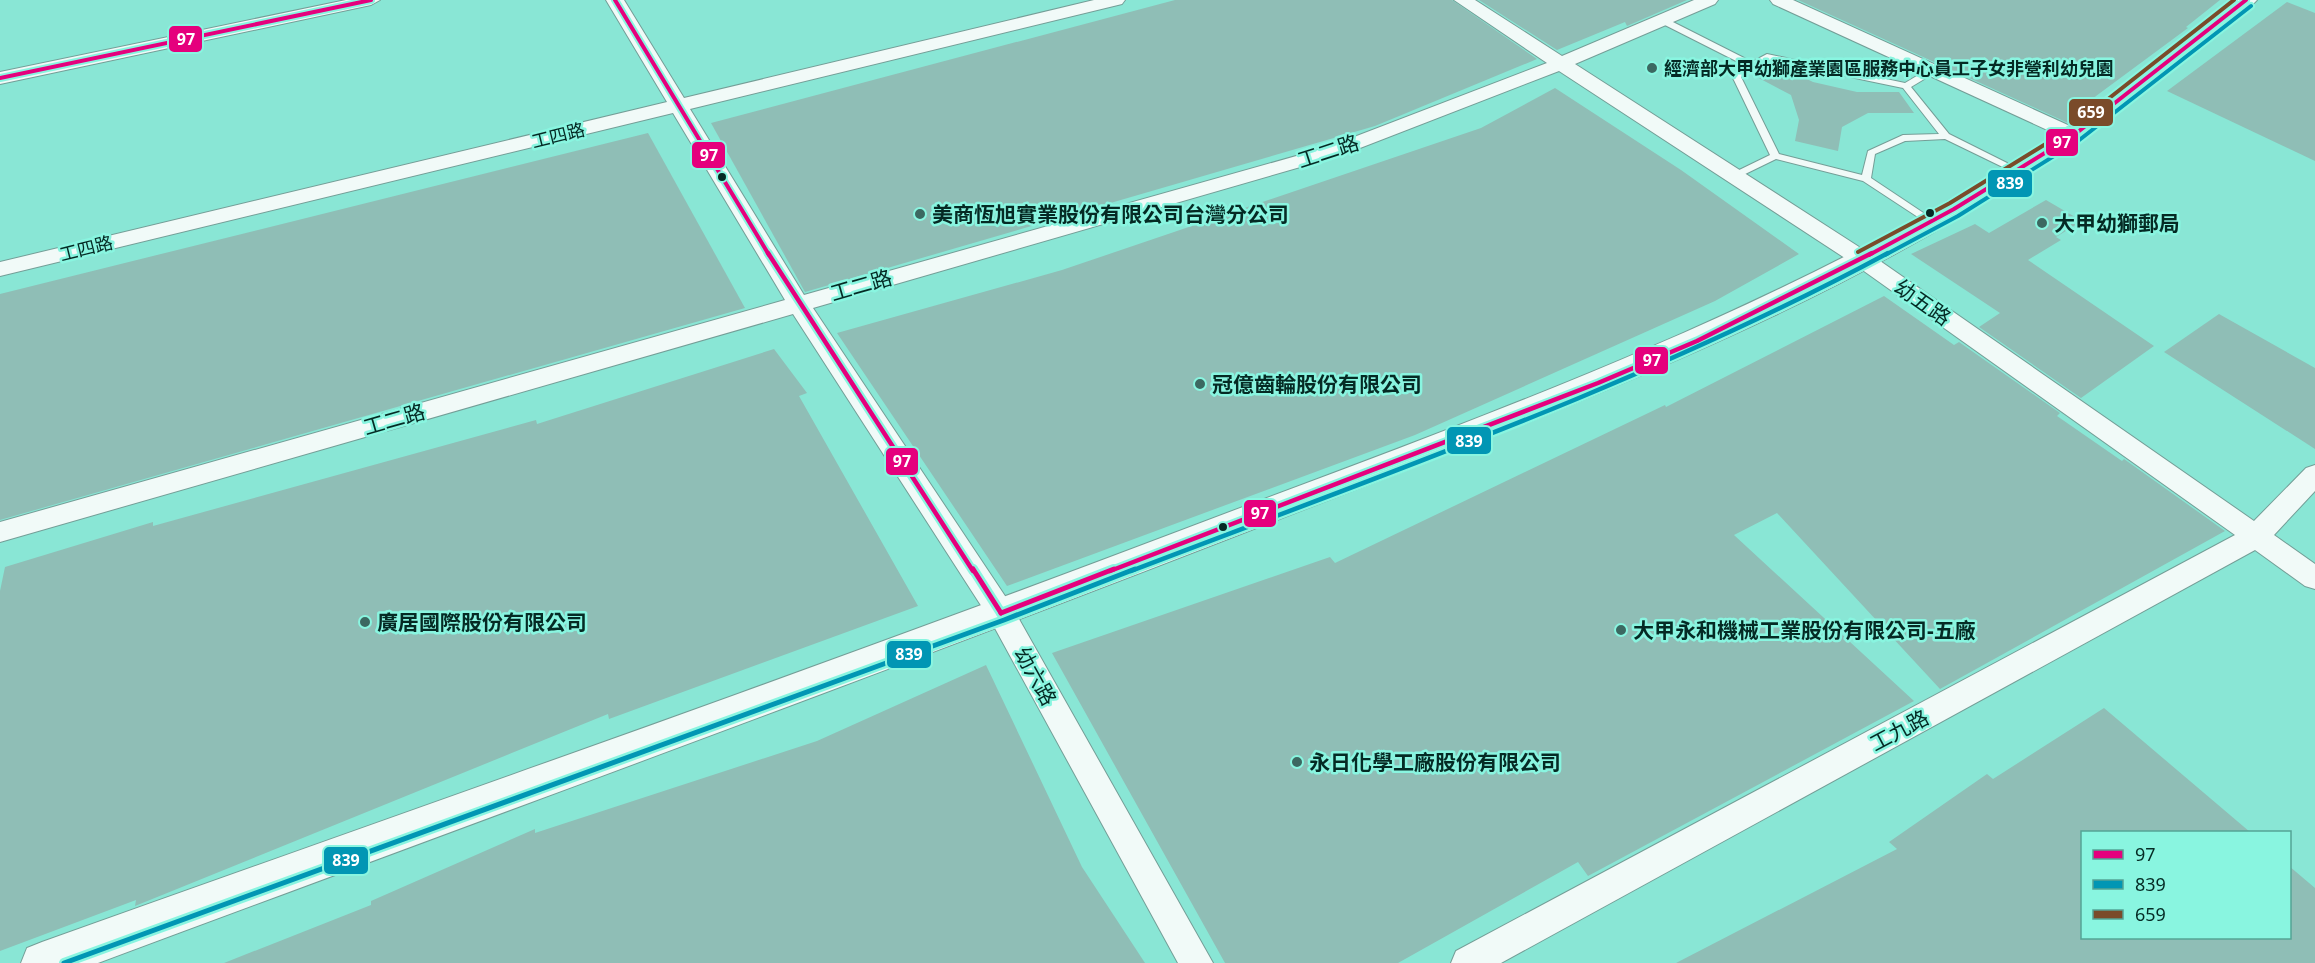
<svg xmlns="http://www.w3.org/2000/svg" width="2315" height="963" font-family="'Noto Sans','Noto Sans TC',sans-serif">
<rect width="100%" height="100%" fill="#a2dcd1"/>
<path fill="#89e6d5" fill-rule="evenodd" d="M0,0H2315V963H0ZM2082,832H2290V938H2082Z"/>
<g fill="#8fbeb6">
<path d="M1175,0H1452L1537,59L1375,126L805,292L711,123Z"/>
<path d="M1479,0H1687L1627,26L1625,22L1557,50Z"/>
<path d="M1798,0H2220L2186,27L2188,28L2096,96L2068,123Z"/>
<path d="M2287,2L2315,13V161L2167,91Z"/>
<path d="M1774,63L1813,82L1857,92H1899L1914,113H1868L1842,127L1838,151L1795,141L1799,120L1791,95L1753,75Z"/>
<path d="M1555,88L1681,170L1799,254L1715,301L1415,435L1007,586L837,333L1062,270L1481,128Z"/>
<path d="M648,133L745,308L0,520V294Z"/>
<path d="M2046,200L2082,221L2056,237L2061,240L2028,260L2154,346L2081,398L1979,327L2000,313L1911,254L1975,224L1989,233Z"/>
<path d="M1884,296L1954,345L1959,342L2060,413L2057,416L2122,461L2124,459L2225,531L1940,689L1777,513L1734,535L1914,701L1588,876L1578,862L1398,963H1225L1052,653L1330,557L1335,563L1665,405L1666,407Z"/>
<path d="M2219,314L2315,368V449L2164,352Z"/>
<path d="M774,349L807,393L799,396L918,606L609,719L608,714L135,906L136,900L0,951V591L5,567L153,522V526L536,420L537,424Z"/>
<path d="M986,665L1082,867L1145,963H224L371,905V901L535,829V833L817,741Z"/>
<path d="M2104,708L2250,832H2082V938H2289V866L2315,888V963H1676L1897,849L1889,842L1987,774L1993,779Z"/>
</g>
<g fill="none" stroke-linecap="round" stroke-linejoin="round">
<defs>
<path id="service" d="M1659,18H1665L1752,62L1767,54L1905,83L1930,68H1936V72L1911,87L1949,134L2021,170L2019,172H2013L1945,139L1905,141L1875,154L1871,178L1934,220V224L1930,225L1863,181L1776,159L1737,178H1731V174L1770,155L1732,76L1746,66L1659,22ZM1768,60L1903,88L1939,134L1903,135L1868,151L1862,175L1779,154L1741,77Z"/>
<g id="minor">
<path d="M346,0H380L371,5L0,84V72Z"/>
<path d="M606,0H624L684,98L1094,0H1125L1122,4L690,109L804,295L1328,147L1547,63L1454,0H1475L1562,56L1694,0H1718L1715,4L1575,64L1870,254L2254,521L2306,468L2315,465V491L2274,535L2315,564V589L2305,586L2255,550L1501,963H1451L1456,951L2235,535L1854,264L1559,71L1342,155L813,308L1011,605L1213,963H1178L991,621L793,314L0,542V522L785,300L673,113L0,276V262L667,102Z"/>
<path d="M1770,0H1793L2081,131L2084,135L2081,139H2067L1773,4Z"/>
</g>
<path id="tertiary" d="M2232,0H2257C2225,34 2182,61 2146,90C1889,294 1573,404 1272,522C882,674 490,817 98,963H21L27,948L42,942C420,807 799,675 1174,533C1479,417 1786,312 2061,132C2120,94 2177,43 2232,0Z"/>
</defs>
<use href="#service" stroke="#749e97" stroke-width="2"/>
<use href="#minor" stroke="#749e97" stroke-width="2"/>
<use href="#tertiary" stroke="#749e97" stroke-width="2"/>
<use href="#service" fill="#f1faf8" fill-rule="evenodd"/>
<use href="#minor" fill="#f1faf8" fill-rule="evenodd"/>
<use href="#tertiary" fill="#f1faf8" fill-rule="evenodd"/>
<defs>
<g id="bus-1-far2">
<path d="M615,0L769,255"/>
<path d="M0,78L371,0"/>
<path d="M1869,255L1954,209L2074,135L2246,0"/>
</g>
<g id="bus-1-far1">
<path d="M768,253L973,571"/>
<path d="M1110,571L1598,383L1697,341L1872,253"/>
</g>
<g id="bus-1">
<path d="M973,569L1001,613"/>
<path d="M1001,613L1114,569"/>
</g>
<path id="bus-2-far2" d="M1885,255L1958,216L2078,141L2251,6"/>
<path id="bus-2-far1" d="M1131,571C1387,473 1647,383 1888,253"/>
<path id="bus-2" d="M64,963L1004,620L1135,569"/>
<path id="bus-3" d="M1858,252L1950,203L2070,129L2234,0"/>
</defs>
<use href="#bus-1-far2" stroke="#89f5e0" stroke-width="8"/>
<use href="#bus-1-far1" stroke="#89f5e0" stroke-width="9"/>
<use href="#bus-1" stroke="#89f5e0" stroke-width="10"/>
<use href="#bus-2-far2" stroke="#89f5e0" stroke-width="8"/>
<use href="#bus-2-far1" stroke="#89f5e0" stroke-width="9"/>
<use href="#bus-2" stroke="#89f5e0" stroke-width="10"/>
<use href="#bus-3" stroke="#89f5e0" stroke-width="8"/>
<use href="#bus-1-far2" stroke="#e5007d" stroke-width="4"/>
<use href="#bus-1-far1" stroke="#e5007d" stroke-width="4.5"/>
<use href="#bus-1" stroke="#e5007d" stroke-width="5"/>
<use href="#bus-2-far2" stroke="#0196b4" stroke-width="4"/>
<use href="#bus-2-far1" stroke="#0196b4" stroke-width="4.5"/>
<use href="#bus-2" stroke="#0196b4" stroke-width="5"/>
<use href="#bus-3" stroke="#7a4b2a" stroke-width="4"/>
</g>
<g fill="#3c6861" stroke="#89f5e0" stroke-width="2">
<circle cx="1652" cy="68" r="6"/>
<circle cx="920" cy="214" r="6"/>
<circle cx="2042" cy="223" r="6"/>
<circle cx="1200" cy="384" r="6"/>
<circle cx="365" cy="622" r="6"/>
<circle cx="1621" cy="630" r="6"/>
<circle cx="1297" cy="762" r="6"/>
</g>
<g fill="#052a24" stroke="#89f5e0" stroke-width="2">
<circle cx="722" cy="177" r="5"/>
<circle cx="1930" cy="213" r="5"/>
<circle cx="1223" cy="527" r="5"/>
</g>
<g text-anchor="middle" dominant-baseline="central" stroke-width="5" stroke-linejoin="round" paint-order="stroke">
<g font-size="18" font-weight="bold" fill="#052a24" stroke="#89f5e0" text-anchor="start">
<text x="1664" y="68">經濟部大甲幼獅產業園區服務中心員工子女非營利幼兒園</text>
</g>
<g font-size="18" fill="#052a24" stroke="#89f5e0">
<text transform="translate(558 135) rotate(-14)">工四路</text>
<text transform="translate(86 248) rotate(-14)">工四路</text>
</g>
<g font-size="21" fill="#052a24" stroke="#89f5e0">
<text transform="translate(1328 151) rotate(-18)">工二路</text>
<text transform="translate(861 285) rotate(-16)">工二路</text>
<text transform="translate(1923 302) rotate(35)">幼五路</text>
<text transform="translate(394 419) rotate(-16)">工二路</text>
<text transform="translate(1036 676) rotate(61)">幼六路</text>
<text transform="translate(1899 730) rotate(-28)">工九路</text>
</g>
<g font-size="21" font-weight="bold" fill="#052a24" stroke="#89f5e0" text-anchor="start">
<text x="932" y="214">美商恆旭實業股份有限公司台灣分公司</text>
<text x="2054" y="223">大甲幼獅郵局</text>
<text x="1212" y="384">冠億齒輪股份有限公司</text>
<text x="377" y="622">廣居國際股份有限公司</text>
<text x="1633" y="630">大甲永和機械工業股份有限公司-五廠</text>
<text x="1309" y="762">永日化學工廠股份有限公司</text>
</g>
</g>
<g stroke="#89f5e0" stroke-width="2">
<rect x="168" y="25" width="35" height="28" rx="6" fill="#e5007d"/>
<rect x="2068" y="98" width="46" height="29" rx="6" fill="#7a4b2a"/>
<rect x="2045" y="128" width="34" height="29" rx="6" fill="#e5007d"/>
<rect x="691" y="141" width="35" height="28" rx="6" fill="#e5007d"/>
<rect x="1987" y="169" width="46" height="29" rx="6" fill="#0196b4"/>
<rect x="1634" y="346" width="35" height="29" rx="6" fill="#e5007d"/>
<rect x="1446" y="426" width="46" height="29" rx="6" fill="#0196b4"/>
<rect x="885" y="447" width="34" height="29" rx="6" fill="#e5007d"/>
<rect x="1243" y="499" width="34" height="29" rx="6" fill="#e5007d"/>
<rect x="886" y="640" width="46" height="29" rx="6" fill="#0196b4"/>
<rect x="323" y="846" width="46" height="29" rx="6" fill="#0196b4"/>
</g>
<g font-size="16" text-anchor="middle" font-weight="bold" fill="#fff">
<text x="186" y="45">97</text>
<text x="2091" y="118">659</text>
<text x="2062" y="148">97</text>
<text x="709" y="161">97</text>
<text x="2010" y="189">839</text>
<text x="1652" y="366">97</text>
<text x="1469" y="447">839</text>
<text x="902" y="467">97</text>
<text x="1260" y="519">97</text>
<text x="909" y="660">839</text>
<text x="346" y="866">839</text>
</g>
<rect x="2081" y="831" width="210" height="108" fill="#89f5e0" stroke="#54a495" stroke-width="1.5"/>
<rect x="2093" y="850" width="30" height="9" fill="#e5007d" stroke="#54a495" stroke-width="1.5"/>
<text x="2135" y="861" font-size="18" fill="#052a24">97</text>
<rect x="2093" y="880" width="30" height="9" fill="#0196b4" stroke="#54a495" stroke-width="1.5"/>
<text x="2135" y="891" font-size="18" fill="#052a24">839</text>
<rect x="2093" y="910" width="30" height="9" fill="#7a4b2a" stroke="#54a495" stroke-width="1.5"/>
<text x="2135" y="921" font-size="18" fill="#052a24">659</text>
</svg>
